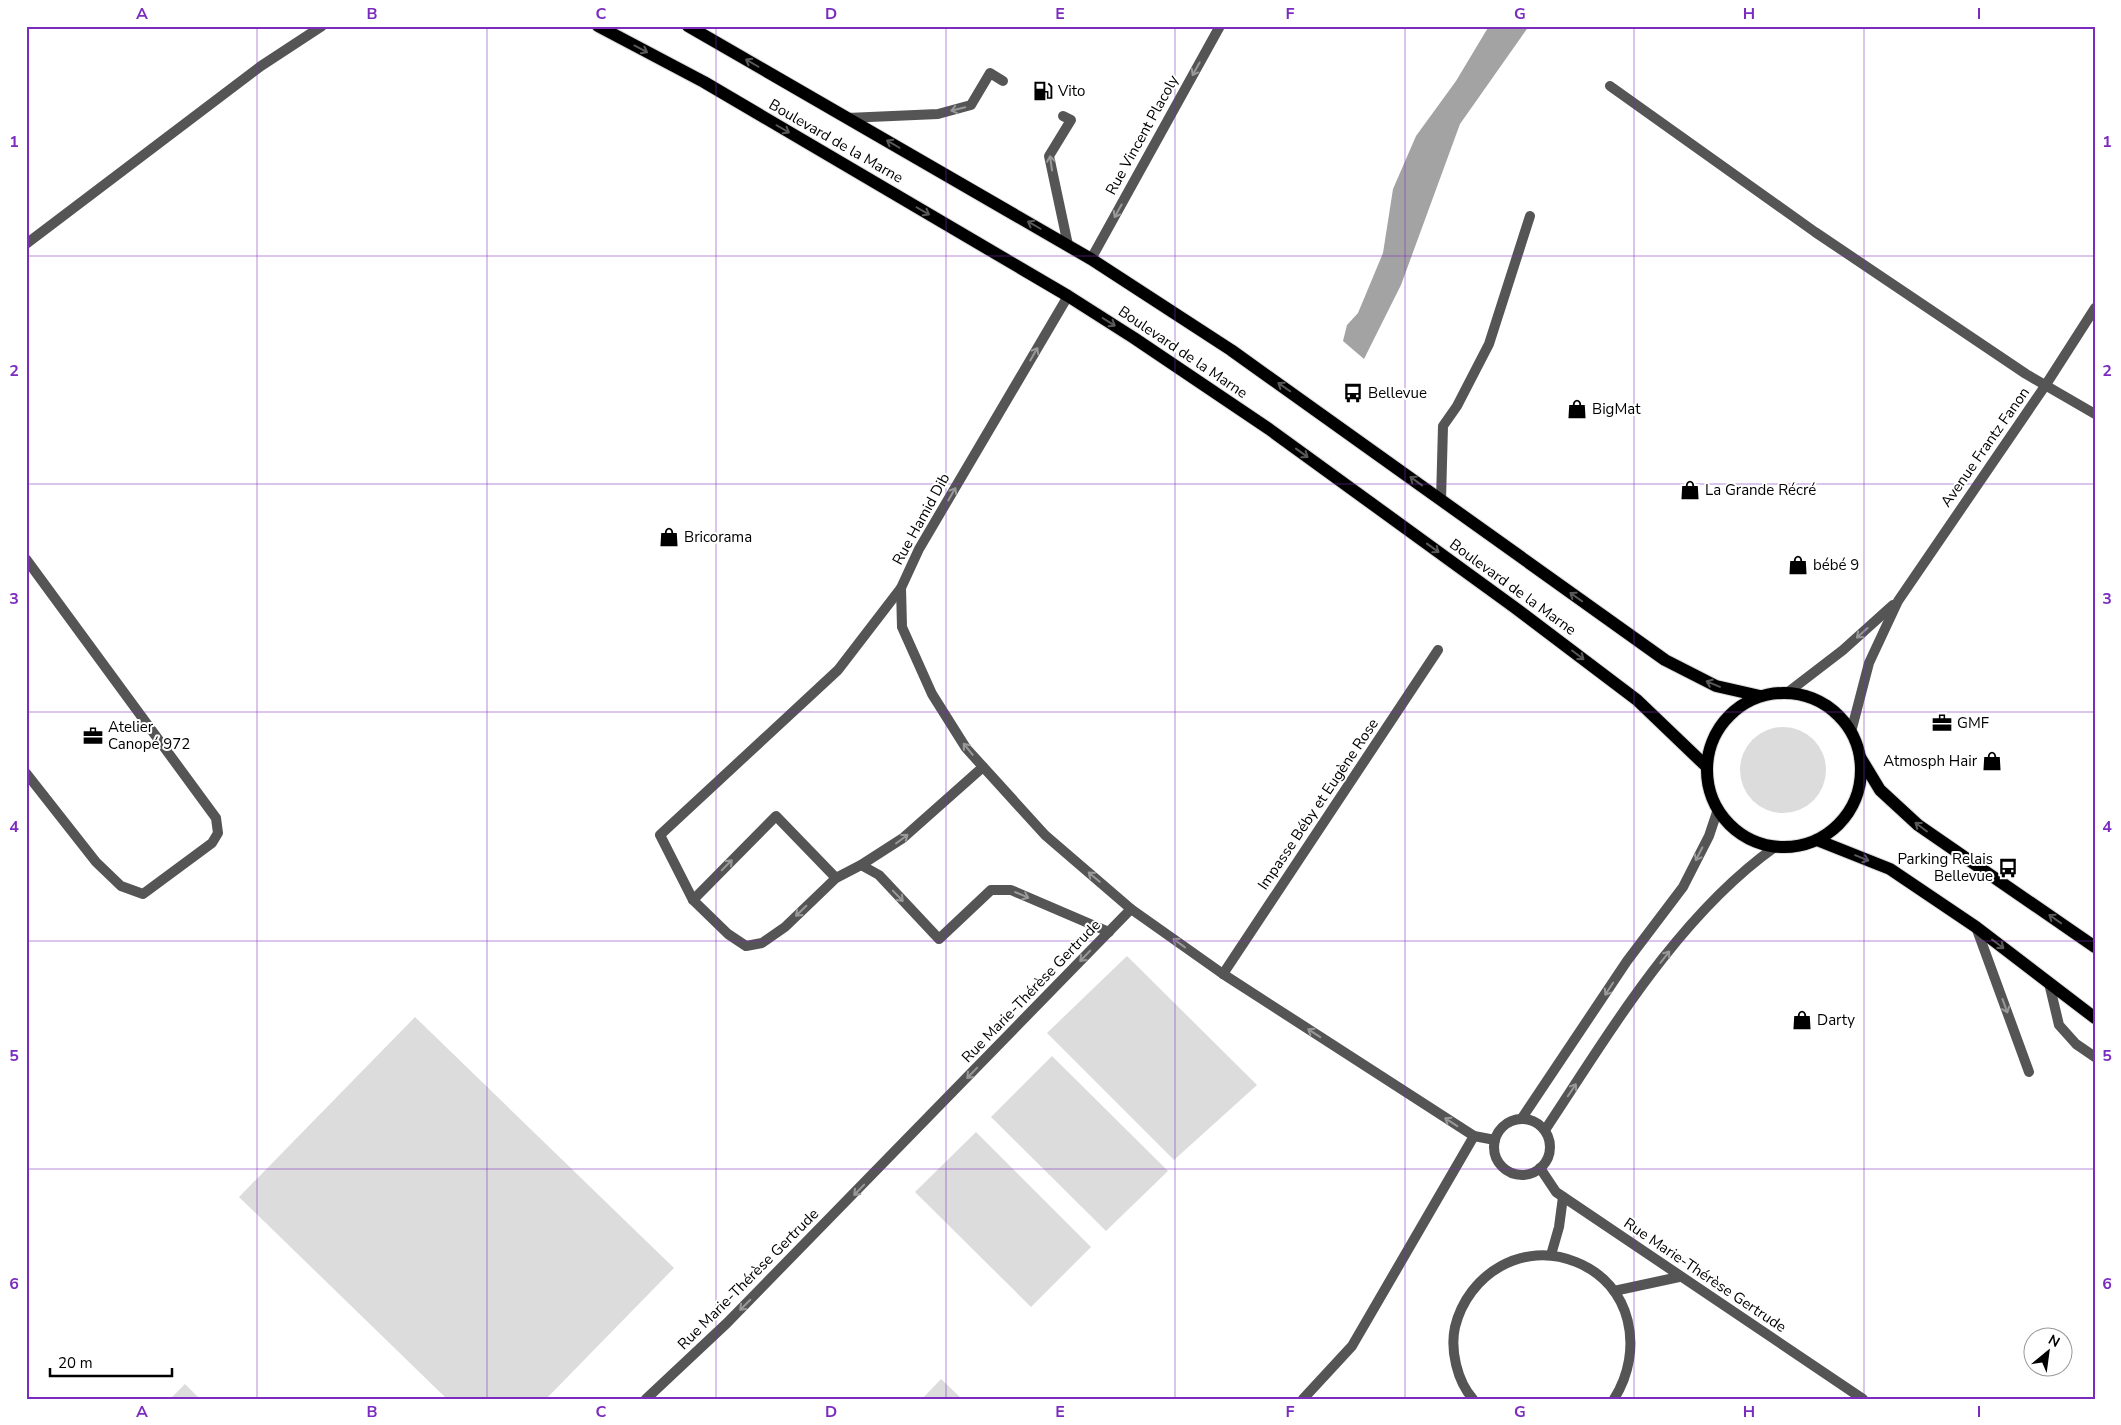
<svg xmlns="http://www.w3.org/2000/svg" width="2121" height="1425" font-family="'Nunito Sans',sans-serif">
<rect width="100%" height="100%" fill="#fff"/>
<g fill="#dcdcdc">
<circle cx="1783" cy="770" r="43"/>
<path d="M1127,956L1257,1085L1174,1160L1047,1033Z"/>
<path d="M415,1017L674,1268L546,1399H447L239,1197Z"/>
<path d="M1052,1056L1168,1171L1106,1231L991,1117Z"/>
<path d="M976,1132L1091,1247L1031,1307L915,1192Z"/>
<path d="M941,1379L962,1399H922Z"/>
<path d="M185,1384L200,1399H170Z"/>
</g>
<path fill="#a3a3a3" d="M1489,26H1529L1460,124L1401,285L1364,359L1343,341L1347,325L1358,313L1383,253L1393,189L1416,136L1456,81Z"/>
<g fill="none" stroke-linecap="round" stroke-linejoin="round">
<defs>
<g id="primary">
<path d="M598,26L704,82L1068,296L1134,338L1269,429L1514,607L1637,700L1707,767"/>
<path d="M688,26L1091,259L1231,350L1665,660L1716,686L1760,696"/>
<circle cx="1784" cy="770" r="77"/>
<path d="M1860,757L1880,790L1918,825L2095,947"/>
<path d="M1817,840L1890,869L1976,927L2095,1018"/>
</g>
</defs>
<use href="#primary" stroke="#dbdbdb" stroke-width="14"/>
<g stroke="#555" stroke-width="10">
<path d="M1063,116L1071,120L1049,156L1068,245"/>
<path d="M847,118L938,114L971,105L990,73L1003,81"/>
<path d="M26,244L261,66L322,26"/>
<path d="M1441,500L1443,426L1457,406L1489,344L1530,216"/>
<path d="M26,559L216,818L218,833L212,843L143,894L121,886L96,862L26,773"/>
<path d="M901,588L838,670L660,835L693,900L728,934L746,946L762,943L785,927L836,878L861,865L903,838L983,767"/>
<path d="M861,865L879,875L939,939L991,890H1011L1109,932"/>
<path d="M693,900L776,816L836,878"/>
<path d="M1976,927L2029,1072"/>
<path d="M1223,974L1438,650"/>
<path d="M2049,983L2059,1025L2076,1044L2095,1057"/>
<path d="M1551,1255L1559,1227L1563,1197"/>
<path d="M1614,1291L1679,1277"/>
<path d="M646,1399L727,1323L1131,909"/>
<path d="M1303,1399L1352,1346L1474,1136"/>
<path d="M1473,1399C1457,1381 1450,1350 1455,1327C1468,1274 1523,1240 1576,1262C1632,1284 1645,1350 1614,1399"/>
</g>
<g stroke="#555" stroke-width="10">
<path d="M1610,86L1815,232L2026,374L2095,414"/>
<path d="M1091,259L1220,26"/>
<path d="M1068,296L919,549L901,588L902,627L932,694L966,748L1045,835L1131,909L1223,974L1474,1136L1495,1140"/>
<path d="M1787,693L1843,650L1893,605"/>
<path d="M1851,732L1869,663L1898,601L2045,386L2095,308"/>
<path d="M1522,1118L1627,961L1683,887L1709,836L1718,809"/>
<circle cx="1522" cy="1147" r="28"/>
<path d="M1545,1130C1610,1032 1678,916 1775,847"/>
<path d="M1540,1168L1556,1192L1863,1399"/>
</g>
<use href="#primary" stroke="#000" stroke-width="12"/>
</g>
<defs><path id="oneway-shaft" d="M-6 0H5M1.5-3L5.5 0L1.5 3" fill="none" stroke-width="1.6" stroke-linecap="round" stroke-linejoin="round" transform="scale(1.25)"/></defs>
<g stroke="#595959">
<use href="#oneway-shaft" transform="translate(641 49) rotate(28)"/>
<use href="#oneway-shaft" transform="translate(752 63) rotate(-150)"/>
<use href="#oneway-shaft" transform="translate(783 129) rotate(30)"/>
<use href="#oneway-shaft" transform="translate(893 144) rotate(-150)"/>
<use href="#oneway-shaft" transform="translate(923 211) rotate(30)"/>
<use href="#oneway-shaft" transform="translate(1034 225) rotate(-150)"/>
<use href="#oneway-shaft" transform="translate(1109 322) rotate(32)"/>
<use href="#oneway-shaft" transform="translate(1284 387) rotate(-145)"/>
<use href="#oneway-shaft" transform="translate(1302 453) rotate(36)"/>
<use href="#oneway-shaft" transform="translate(1416 481) rotate(-144)"/>
<use href="#oneway-shaft" transform="translate(1433 548) rotate(36)"/>
<use href="#oneway-shaft" transform="translate(1576 597) rotate(-145)"/>
<use href="#oneway-shaft" transform="translate(1578 655) rotate(37)"/>
<use href="#oneway-shaft" transform="translate(1713 684) rotate(-157)"/>
<use href="#oneway-shaft" transform="translate(1921 827) rotate(-143)"/>
<use href="#oneway-shaft" transform="translate(1862 858) rotate(22)"/>
<use href="#oneway-shaft" transform="translate(2055 919) rotate(-145)"/>
<use href="#oneway-shaft" transform="translate(1998 944) rotate(37)"/>
</g>
<g stroke="#999">
<use href="#oneway-shaft" transform="translate(1196 69) rotate(119)"/>
<use href="#oneway-shaft" transform="translate(958 109) rotate(166)"/>
<use href="#oneway-shaft" transform="translate(1051 163) rotate(-98)"/>
<use href="#oneway-shaft" transform="translate(1118 211) rotate(119)"/>
<use href="#oneway-shaft" transform="translate(1034 354) rotate(-60)"/>
<use href="#oneway-shaft" transform="translate(952 494) rotate(-60)"/>
<use href="#oneway-shaft" transform="translate(1862 633) rotate(138)"/>
<use href="#oneway-shaft" transform="translate(968 749) rotate(-129)"/>
<use href="#oneway-shaft" transform="translate(902 839) rotate(-37)"/>
<use href="#oneway-shaft" transform="translate(1699 854) rotate(117)"/>
<use href="#oneway-shaft" transform="translate(727 865) rotate(-45)"/>
<use href="#oneway-shaft" transform="translate(1094 877) rotate(-140)"/>
<use href="#oneway-shaft" transform="translate(1022 895) rotate(23)"/>
<use href="#oneway-shaft" transform="translate(898 896) rotate(46)"/>
<use href="#oneway-shaft" transform="translate(801 911) rotate(136)"/>
<use href="#oneway-shaft" transform="translate(1179 943) rotate(-144)"/>
<use href="#oneway-shaft" transform="translate(1085 956) rotate(134)"/>
<use href="#oneway-shaft" transform="translate(1665 957) rotate(-52)"/>
<use href="#oneway-shaft" transform="translate(1609 989) rotate(123)"/>
<use href="#oneway-shaft" transform="translate(2005 1006) rotate(70)"/>
<use href="#oneway-shaft" transform="translate(1314 1033) rotate(-147)"/>
<use href="#oneway-shaft" transform="translate(972 1073) rotate(134)"/>
<use href="#oneway-shaft" transform="translate(1572 1090) rotate(-56)"/>
<use href="#oneway-shaft" transform="translate(1451 1122) rotate(-147)"/>
<use href="#oneway-shaft" transform="translate(859 1190) rotate(134)"/>
<use href="#oneway-shaft" transform="translate(745 1305) rotate(135)"/>
</g>
<path fill="none" stroke="#7b2cbf" stroke-width="1" stroke-opacity="0.55" d="M257,26V1399M487,26V1399M716,26V1399M946,26V1399M1175,26V1399M1405,26V1399M1634,26V1399M1864,26V1399M26,256H2095M26,484H2095M26,712H2095M26,941H2095M26,1169H2095"/>
<defs>
<symbol id="fuel-bare" viewBox="-9 -9 18 18"><path d="M-5.5-6h7V0h2V4h1.3V-2.5L3-4.5l.8-.8L6-3V5H2.5V1h-1V6h-7ZM-4.2-4.7v3.2H.2V-4.7Z" fill="#000" stroke="#fff" stroke-width="2.5" paint-order="stroke"/></symbol>
<symbol id="bus-bare" viewBox="-9 -9 18 18"><path d="M-5-6H5V4H4V6H2V4H-2V6H-4V4H-5ZM-3.5-4V0h7V-4ZM-3.5 1.2v1.5H-2V1.2ZM2 1.2v1.5H3.5V1.2Z" fill="#000" stroke="#fff" stroke-width="2.5" paint-order="stroke"/></symbol>
<symbol id="shop-bare" viewBox="-9 -9 18 18"><path d="M-5-2.5h2.3a2.7 3.5 0 0 1 5.4 0H5L5.5 6h-11ZM-1.5-2.5h3a1.5 2.3 0 0 0-3 0Z" fill="#000" stroke="#fff" stroke-width="2.5" paint-order="stroke"/></symbol>
<symbol id="office-bare" viewBox="-9 -9 18 18"><path d="M-6-3h4V-5.5h4V-3h4V5H-6ZM-1-4.5V-3h2v-1.5ZM-6 0V1H6V0Z" fill="#000" stroke="#fff" stroke-width="2.5" paint-order="stroke"/></symbol>
</defs>
<g fill-rule="evenodd">
<use href="#fuel-bare" x="1029" y="77" width="28" height="28"/>
<use href="#bus-bare" x="1339" y="379" width="28" height="28"/>
<use href="#shop-bare" x="1563" y="395" width="28" height="28"/>
<use href="#shop-bare" x="1676" y="476" width="28" height="28"/>
<use href="#shop-bare" x="655" y="523" width="28" height="28"/>
<use href="#shop-bare" x="1784" y="551" width="28" height="28"/>
<use href="#office-bare" x="1928" y="709" width="28" height="28"/>
<use href="#office-bare" x="79" y="722" width="28" height="28"/>
<use href="#shop-bare" x="1978" y="747" width="28" height="28"/>
<use href="#bus-bare" x="1994" y="854" width="28" height="28"/>
<use href="#shop-bare" x="1788" y="1006" width="28" height="28"/>
</g>
<g text-anchor="middle" dominant-baseline="central" stroke-width="4" stroke-linejoin="round" paint-order="stroke">
<g font-size="15" fill="#000" stroke="#fff" text-anchor="start">
<text x="1058" y="91">Vito</text>
<text x="1368" y="393">Bellevue</text>
<text x="1592" y="409">BigMat</text>
<text x="1705" y="490">La Grande Récré</text>
<text x="684" y="537">Bricorama</text>
<text x="1813" y="565">bébé 9</text>
<text x="1957" y="723">GMF</text>
<text x="108" y="727">Atelier<tspan x="108" dy="17">Canopé 972</tspan></text>
<text x="1977" y="761" text-anchor="end">Atmosph Hair</text>
<text x="1993" y="859" text-anchor="end">Parking Relais<tspan x="1993" dy="17">Bellevue</tspan></text>
<text x="1817" y="1020">Darty</text>
</g>
<g font-size="15" fill="#000" stroke="#fff">
<text transform="translate(1142 135) rotate(-61)">Rue Vincent Placoly</text>
<text transform="translate(836 141) rotate(30)">Boulevard de la Marne</text>
<text transform="translate(1183 352) rotate(34)">Boulevard de la Marne</text>
<text transform="translate(1985 447) rotate(-55)">Avenue Frantz Fanon</text>
<text transform="translate(921 519) rotate(-61)">Rue Hamid Dib</text>
<text transform="translate(1513 587) rotate(36)">Boulevard de la Marne</text>
<text transform="translate(1318 804) rotate(-56)">Impasse Béby et Eugène Rose</text>
<text transform="translate(1031 991) rotate(-46)">Rue Marie-Thérèse Gertrude</text>
<text transform="translate(1705 1275) rotate(34)">Rue Marie-Thérèse Gertrude</text>
<text transform="translate(748 1279) rotate(-45)">Rue Marie-Thérèse Gertrude</text>
</g>
</g>
<rect width="2121" height="1425" fill="none" stroke="#ffffff" stroke-width="55"/>
<g transform="translate(2048 1352) rotate(29)"><circle r="24" fill="#ffffff" stroke="#999999"/>
<path d="M0-4L9 19L0 12L-9 19Z" fill="#000000"/>
<text y="-8" font-size="14" font-weight="bold" text-anchor="middle" fill="#000000">N</text>
</g>
<path d="M50 1368v8h122v-8" fill="none" stroke="#000000" stroke-width="2.5"/>
<text x="58" y="1368" font-size="15" fill="#000000" stroke="#ffffff" stroke-width="4" paint-order="stroke">20 m</text>
<rect x="28" y="28" width="2066" height="1370" fill="none" stroke="#7b2cbf" stroke-width="2"/>
<g font-size="16" text-anchor="middle" font-weight="bold" fill="#7b2cbf">
<text x="142" y="19">A</text>
<text x="372" y="19">B</text>
<text x="601" y="19">C</text>
<text x="831" y="19">D</text>
<text x="1060" y="19">E</text>
<text x="1290" y="19">F</text>
<text x="1520" y="19">G</text>
<text x="1749" y="19">H</text>
<text x="1979" y="19">I</text>
<text x="14" y="147">1</text>
<text x="2107" y="147">1</text>
<text x="14" y="376">2</text>
<text x="2107" y="376">2</text>
<text x="14" y="604">3</text>
<text x="2107" y="604">3</text>
<text x="14" y="832">4</text>
<text x="2107" y="832">4</text>
<text x="14" y="1061">5</text>
<text x="2107" y="1061">5</text>
<text x="14" y="1289">6</text>
<text x="2107" y="1289">6</text>
<text x="142" y="1417">A</text>
<text x="372" y="1417">B</text>
<text x="601" y="1417">C</text>
<text x="831" y="1417">D</text>
<text x="1060" y="1417">E</text>
<text x="1290" y="1417">F</text>
<text x="1520" y="1417">G</text>
<text x="1749" y="1417">H</text>
<text x="1979" y="1417">I</text>
</g>
</svg>
